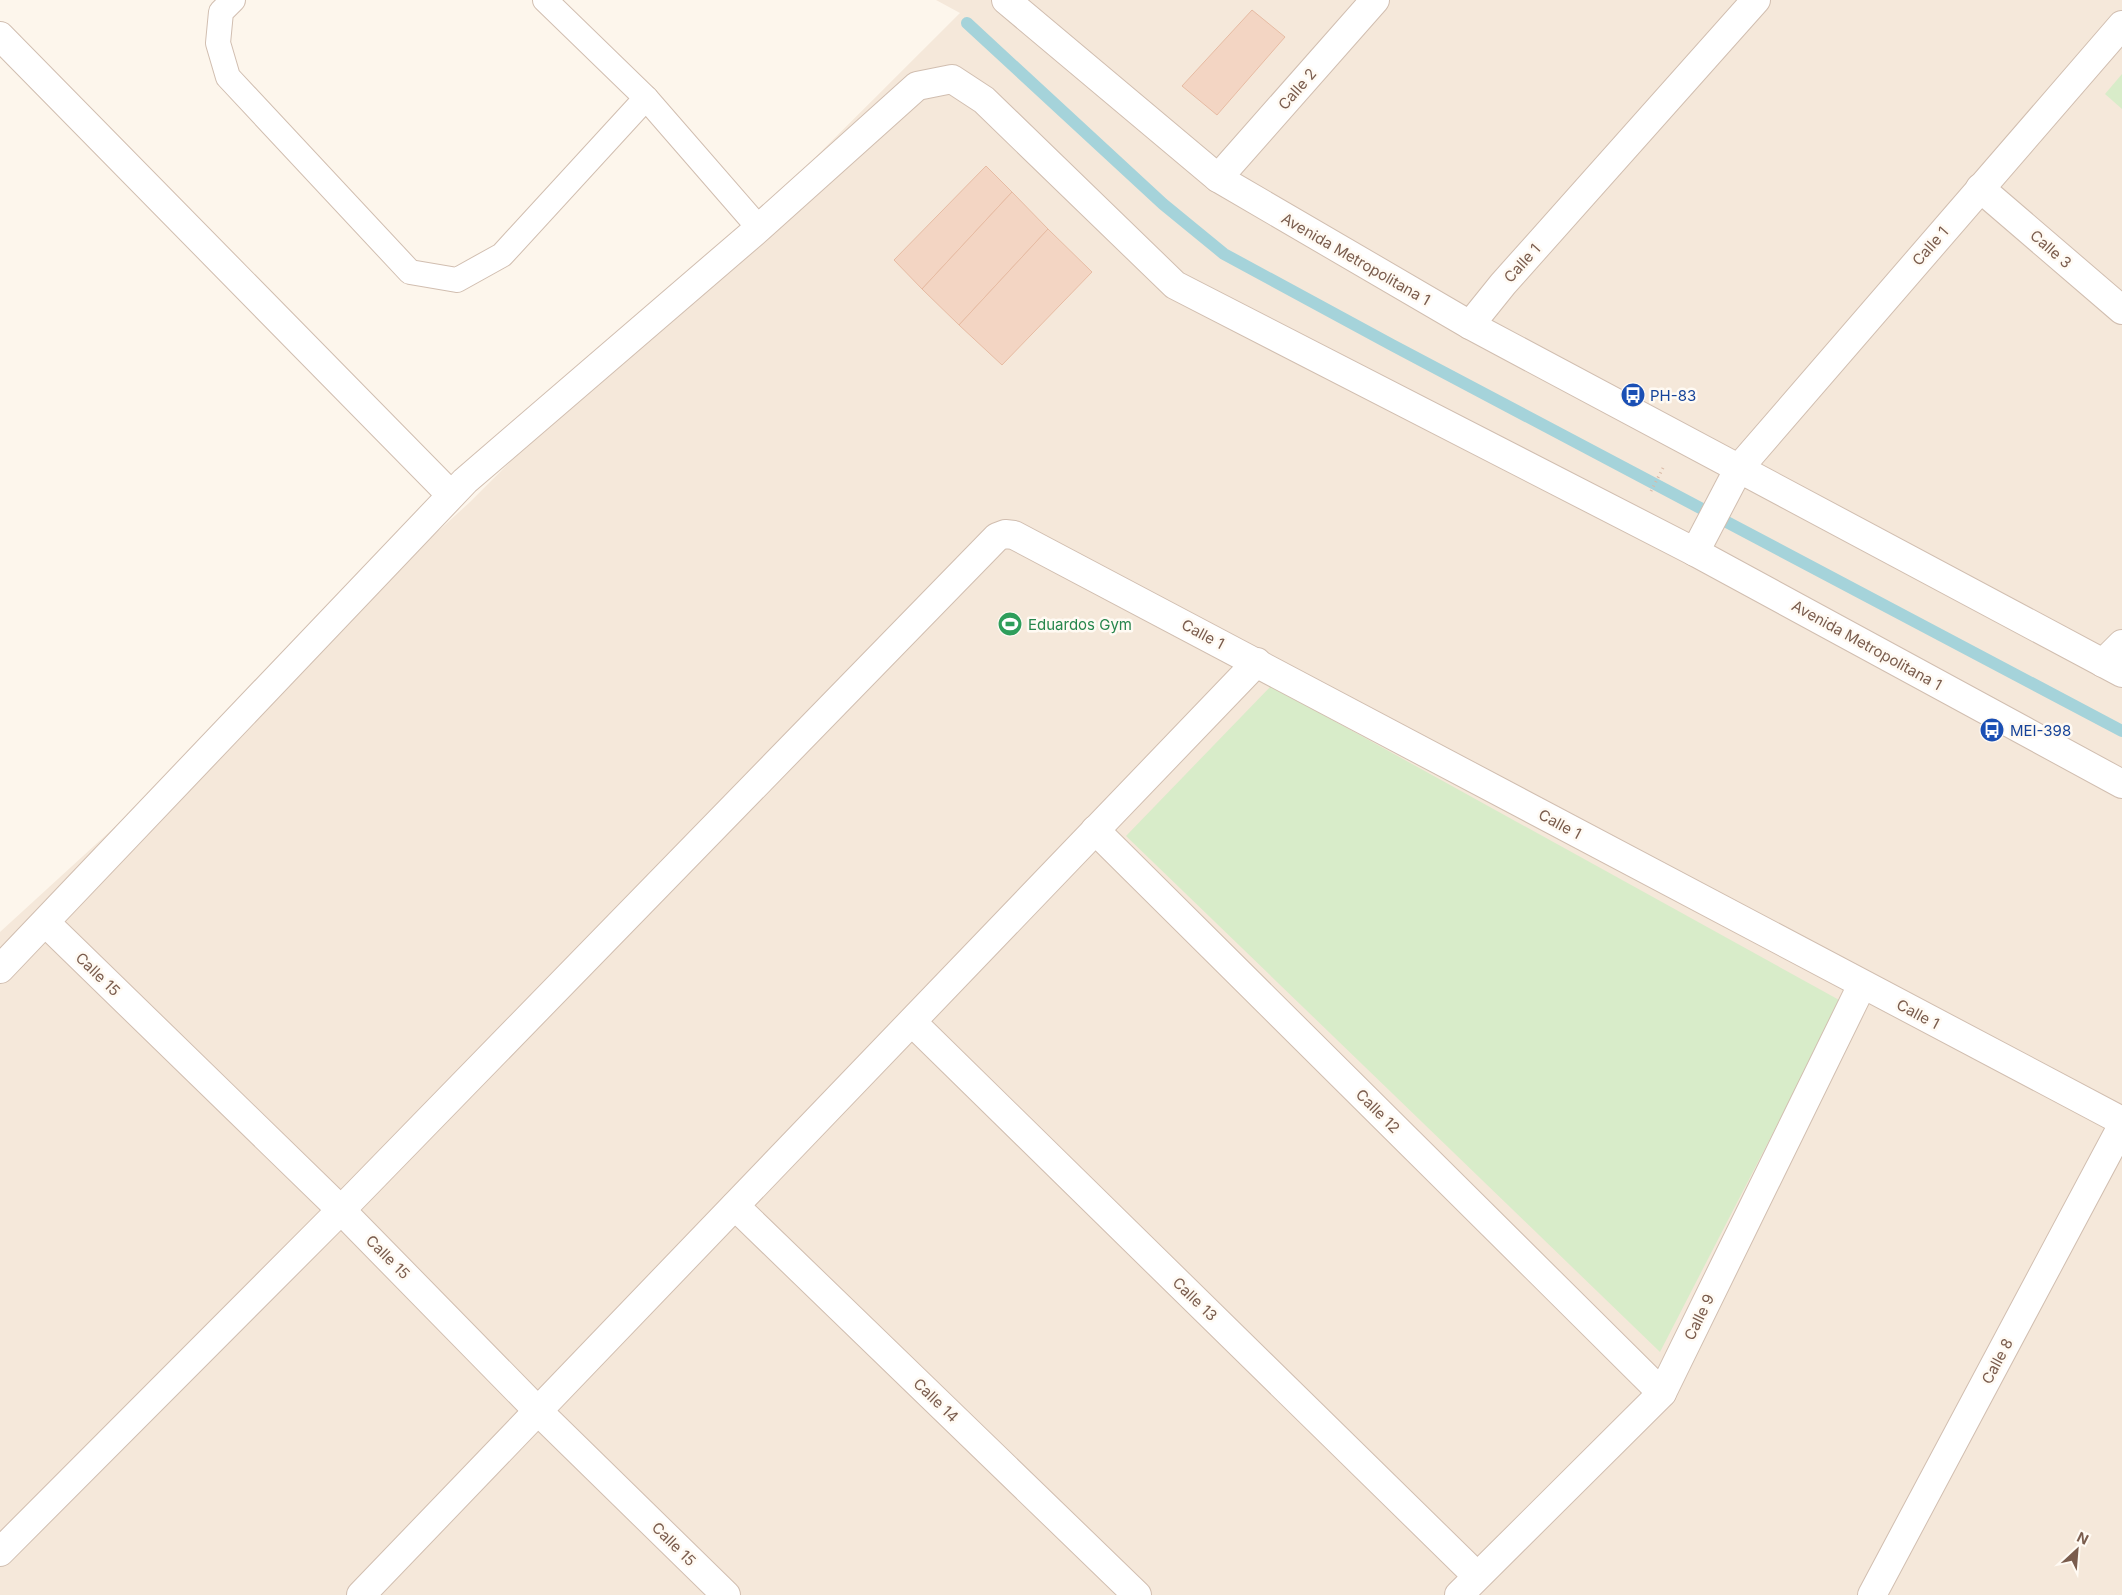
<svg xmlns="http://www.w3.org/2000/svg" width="2122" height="1595" font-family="Inter,sans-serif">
<rect width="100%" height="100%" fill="#fdf6ec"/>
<path fill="#f5e8da" d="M936,0H2122V1595H0V932L470,502L960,13Z"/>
<g fill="#d8ecc9">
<path d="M2122,74V109L2105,94Z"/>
<path d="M1271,686L1841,1001L1660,1352L1126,836Z"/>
</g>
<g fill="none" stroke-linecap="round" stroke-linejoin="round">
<path stroke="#a5d3da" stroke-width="12" d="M967,23L1163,204L1224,254L1392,345L2122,731"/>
</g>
<g fill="#f3d5c3" stroke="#e6bba3">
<path d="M1252,10L1285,37L1217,115L1182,86Z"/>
<path d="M986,166L1012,192L922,289L894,260Z"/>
<path d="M1012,192L1048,229L959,325L922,289Z"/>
<path d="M1048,229L1092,272L1002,365L959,325Z"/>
</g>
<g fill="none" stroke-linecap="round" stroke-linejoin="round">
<defs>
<g id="service">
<path d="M233,0L221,12L218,43L228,77L410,272L457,280L502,255L646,98"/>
<path d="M545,0L646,98L759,228"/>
</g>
<g id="minor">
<path d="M0,36L451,495"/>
<path d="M1218,178L1375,0"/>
<path d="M1980,188L2122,310"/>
<path d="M1470,325L1503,284L1756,0"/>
<path d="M1739,468L2122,25"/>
<path d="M2103,663L2122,644"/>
<path d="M1095,830L1662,1393"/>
<path d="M46,923L341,1210L539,1412L726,1595"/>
<path d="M912,1022L1477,1576"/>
<path d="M735,1206L1137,1595"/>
<path d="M0,1552L341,1210L997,537L1005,534L1014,535L2122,1121"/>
<path d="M361,1595L1257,662"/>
<path d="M1459,1595L1662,1393L1862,985"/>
<path d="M1872,1595L2122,1126"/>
</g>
<g id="tertiary">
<path d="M1006,0L1218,178L1470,325L2122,673"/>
<path d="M1695,552L1739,468"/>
<path d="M0,969L465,481L759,228L917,86L952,79L984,100L1175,285L1695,552L2122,784"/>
</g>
</defs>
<use href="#service" stroke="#d1beb0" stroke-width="26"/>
<use href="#minor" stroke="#d1beb0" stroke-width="30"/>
<use href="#tertiary" stroke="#d1beb0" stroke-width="30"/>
<path stroke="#d9b8a5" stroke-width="3" stroke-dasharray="1 4" stroke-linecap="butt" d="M1651,491L1663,468"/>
<use href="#service" stroke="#fff" stroke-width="24"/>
<use href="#minor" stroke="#fff" stroke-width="28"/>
<use href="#tertiary" stroke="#fff" stroke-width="28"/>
</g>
<defs>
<symbol id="bus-disc" viewBox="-11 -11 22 22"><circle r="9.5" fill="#1a4fb4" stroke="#fffaf3"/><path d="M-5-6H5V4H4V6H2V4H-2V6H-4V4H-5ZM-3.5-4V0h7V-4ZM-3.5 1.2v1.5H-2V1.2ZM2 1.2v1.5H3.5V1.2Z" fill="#fff"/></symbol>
<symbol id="stadium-disc" viewBox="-11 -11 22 22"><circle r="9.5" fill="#2e9e5b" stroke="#fffaf3"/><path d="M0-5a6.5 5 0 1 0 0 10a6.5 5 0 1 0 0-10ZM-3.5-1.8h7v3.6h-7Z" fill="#fff"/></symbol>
</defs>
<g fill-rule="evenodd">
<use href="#bus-disc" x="1619" y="381" width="28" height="28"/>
<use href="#stadium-disc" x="996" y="610" width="28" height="28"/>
<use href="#bus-disc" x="1978" y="716" width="28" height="28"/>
</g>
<g text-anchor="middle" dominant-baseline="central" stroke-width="5" stroke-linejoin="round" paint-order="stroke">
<g font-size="15" fill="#7a5c4d" stroke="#fffaf3">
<text transform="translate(1297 89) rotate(-49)">Calle 2</text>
<text transform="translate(1930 246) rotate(-49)">Calle 1</text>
<text transform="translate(2051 249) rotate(41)">Calle 3</text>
<text transform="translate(1356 259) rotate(30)">Avenida Metropolitana 1</text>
<text transform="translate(1522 263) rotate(-48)">Calle 1</text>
<text transform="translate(1203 634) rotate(28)">Calle 1</text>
<text transform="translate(1867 645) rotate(29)">Avenida Metropolitana 1</text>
<text transform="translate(1560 824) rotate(28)">Calle 1</text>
<text transform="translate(98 974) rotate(44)">Calle 15</text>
<text transform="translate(1918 1014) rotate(28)">Calle 1</text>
<text transform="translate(1378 1111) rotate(45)">Calle 12</text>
<text transform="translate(388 1257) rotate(45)">Calle 15</text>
<text transform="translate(1195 1299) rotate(44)">Calle 13</text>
<text transform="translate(1699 1317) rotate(-64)">Calle 9</text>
<text transform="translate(1997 1361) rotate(-62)">Calle 8</text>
<text transform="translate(936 1400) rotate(44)">Calle 14</text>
<text transform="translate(674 1544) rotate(45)">Calle 15</text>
</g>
<g font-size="15" fill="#164399" stroke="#fffaf3" text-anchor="start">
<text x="1650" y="395">PH-83</text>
<text x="2010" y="730">MEI-398</text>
</g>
<g font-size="15" fill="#27864d" stroke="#fffaf3" text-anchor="start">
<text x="1028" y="624">Eduardos Gym</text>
</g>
</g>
<g transform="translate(2077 1550) rotate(26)" stroke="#fffaf3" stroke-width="4" paint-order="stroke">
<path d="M0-4L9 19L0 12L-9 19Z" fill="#7a5c4d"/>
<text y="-8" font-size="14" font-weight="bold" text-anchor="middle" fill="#7a5c4d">N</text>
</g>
</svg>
